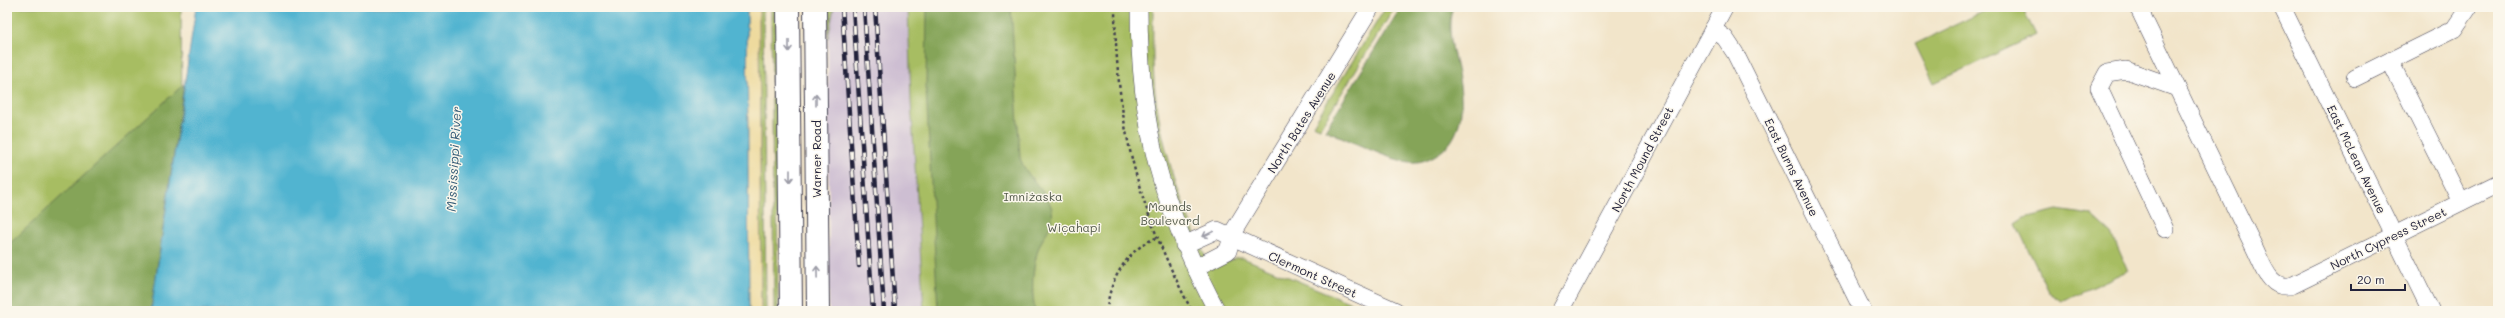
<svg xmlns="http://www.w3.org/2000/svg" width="2505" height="318" font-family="Mali,sans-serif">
<rect width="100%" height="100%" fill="#fbf7ec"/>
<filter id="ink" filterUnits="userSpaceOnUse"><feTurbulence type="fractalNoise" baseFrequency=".025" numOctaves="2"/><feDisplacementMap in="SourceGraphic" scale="8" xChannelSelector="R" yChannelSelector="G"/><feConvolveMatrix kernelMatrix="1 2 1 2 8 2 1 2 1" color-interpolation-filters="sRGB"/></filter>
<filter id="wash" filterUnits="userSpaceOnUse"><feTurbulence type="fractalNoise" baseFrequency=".012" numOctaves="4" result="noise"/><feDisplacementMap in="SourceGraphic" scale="16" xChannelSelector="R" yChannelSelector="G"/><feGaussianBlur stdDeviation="0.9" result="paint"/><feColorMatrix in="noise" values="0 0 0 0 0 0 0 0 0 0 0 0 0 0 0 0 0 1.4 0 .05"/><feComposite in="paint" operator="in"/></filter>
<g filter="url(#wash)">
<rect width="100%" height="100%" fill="#f2e5ca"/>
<path fill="#cdbed2" d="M831,7H915L935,311H829L828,14H832Z"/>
<g fill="#a7bd62" stroke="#64704e">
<path d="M7,7H181L182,99L7,252Z"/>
<path d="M759,7H763L766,311H761Z"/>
<path d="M771,7H776L778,311H774Z"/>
<path d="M828,7H834L828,38Z"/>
<path d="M908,7H1153C1153,35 1152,64 1155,92C1163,155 1184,213 1211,269L1236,258H1243L1370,311H924L911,101Z"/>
<path d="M1386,7H1395L1320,128L1313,125Z"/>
<path d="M1993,7H2022L2036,35L1934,83L1915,44Z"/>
<path d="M2057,210L2091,215L2112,234L2128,271L2061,301L2049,293L2016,224L2025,218Z"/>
</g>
<g fill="#85a458" stroke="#54634a">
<path d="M927,7H1011L1020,158C1026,177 1050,195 1052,210C1055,225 1044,234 1039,247C1032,267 1031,290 1035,311H938L926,88Z"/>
<path d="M1401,7H1453C1445,30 1455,56 1459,79C1464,108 1463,141 1434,156C1427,160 1419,163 1410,162C1387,160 1348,139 1325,130Z"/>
<path d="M184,84L151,311H7V246Z"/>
</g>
<path fill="#eeda9e" stroke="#887e6c" d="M747,7H759L761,311H749Z"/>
<path fill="#51b4d0" stroke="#3a6b86" d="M196,7H747L749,311H151Z"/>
</g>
<g filter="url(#ink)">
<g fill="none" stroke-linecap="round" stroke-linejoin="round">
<defs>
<g id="minor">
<path d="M1139,7C1139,127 1161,205 1217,311"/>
<path d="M2138,7L2255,249C2263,265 2270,292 2293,285L2498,184"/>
<path d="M2282,7L2431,311"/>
<path d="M1713,29L1725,38L1735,53L1863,311"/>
<path d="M2390,61L2461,202"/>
<path d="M2355,78L2454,29L2469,7"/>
<path d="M2165,229L2099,88L2107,73L2126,70L2177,88"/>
<path d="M1184,245L1217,230L1396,311"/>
<path d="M1195,268L1228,251L1233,232L1371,7"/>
<path d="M1560,311L1725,7"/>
</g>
<g id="highway">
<path d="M788,7L791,311"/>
<path d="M815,7L818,311"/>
</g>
</defs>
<use href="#minor" stroke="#413f50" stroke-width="18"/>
<use href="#highway" stroke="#413f50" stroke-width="24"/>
<g stroke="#413f50" stroke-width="2.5" stroke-dasharray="3 3" stroke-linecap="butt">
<path d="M1115,7C1116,124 1137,207 1192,311"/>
<path d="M1107,311C1108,282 1128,248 1156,238"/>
</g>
<use href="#minor" stroke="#fff" stroke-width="17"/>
<use href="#highway" stroke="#fff" stroke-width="22"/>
<defs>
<g id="rail">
<path d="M842,7L859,266"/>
<path d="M853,7L873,311"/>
<path d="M864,7L884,311"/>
<path d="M875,7L895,311"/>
</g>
</defs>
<use href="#rail" stroke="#22223b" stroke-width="4.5"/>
<use href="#rail" stroke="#fbf7ec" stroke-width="3" stroke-dasharray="9" stroke-linecap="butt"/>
</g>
<defs><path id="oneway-shaft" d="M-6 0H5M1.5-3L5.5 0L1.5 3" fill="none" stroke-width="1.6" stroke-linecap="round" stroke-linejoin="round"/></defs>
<g stroke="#9c9ca7">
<use href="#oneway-shaft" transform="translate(789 46) rotate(90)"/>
<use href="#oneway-shaft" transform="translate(816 100) rotate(-90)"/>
<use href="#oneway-shaft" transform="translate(790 176) rotate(90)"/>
<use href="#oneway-shaft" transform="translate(1208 234) rotate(154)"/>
<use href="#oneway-shaft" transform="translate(817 272) rotate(-91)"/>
</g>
</g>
<g text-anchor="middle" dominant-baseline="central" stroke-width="3" stroke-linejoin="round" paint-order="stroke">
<g font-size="12" fill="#22223b" stroke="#fbf7ec">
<text transform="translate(1301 122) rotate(-58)">North Bates Avenue</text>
<text transform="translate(816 159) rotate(-90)">Warner Road</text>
<text transform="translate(1642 159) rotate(-62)">North Mound Street</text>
<text transform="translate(2357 159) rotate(64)">East McLean Avenue</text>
<text transform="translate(1792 167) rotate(64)">East Burns Avenue</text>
<text transform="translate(2388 238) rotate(-26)">North Cypress Street</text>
<text transform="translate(1313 274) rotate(24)">Clermont Street</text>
</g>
<g font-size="12" fill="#515849" stroke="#fbf7ec">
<text x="1033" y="196">Imniżaska</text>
<text x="1170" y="206">Mounds<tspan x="1170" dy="14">Boulevard</tspan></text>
<text x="1074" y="227">Wic̣aḣapi</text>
</g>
<g font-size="13" font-style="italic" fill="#355c77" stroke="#fbf7ec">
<text transform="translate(453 159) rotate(-87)">Mississippi River</text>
</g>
</g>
<rect width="2505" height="318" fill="none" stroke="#fbf7ec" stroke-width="24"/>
<path d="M2351 284v6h54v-6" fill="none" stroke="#22223b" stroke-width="2"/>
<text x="2357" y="284" font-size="12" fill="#22223b" stroke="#fbf7ec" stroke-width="3" paint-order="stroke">20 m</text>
</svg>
